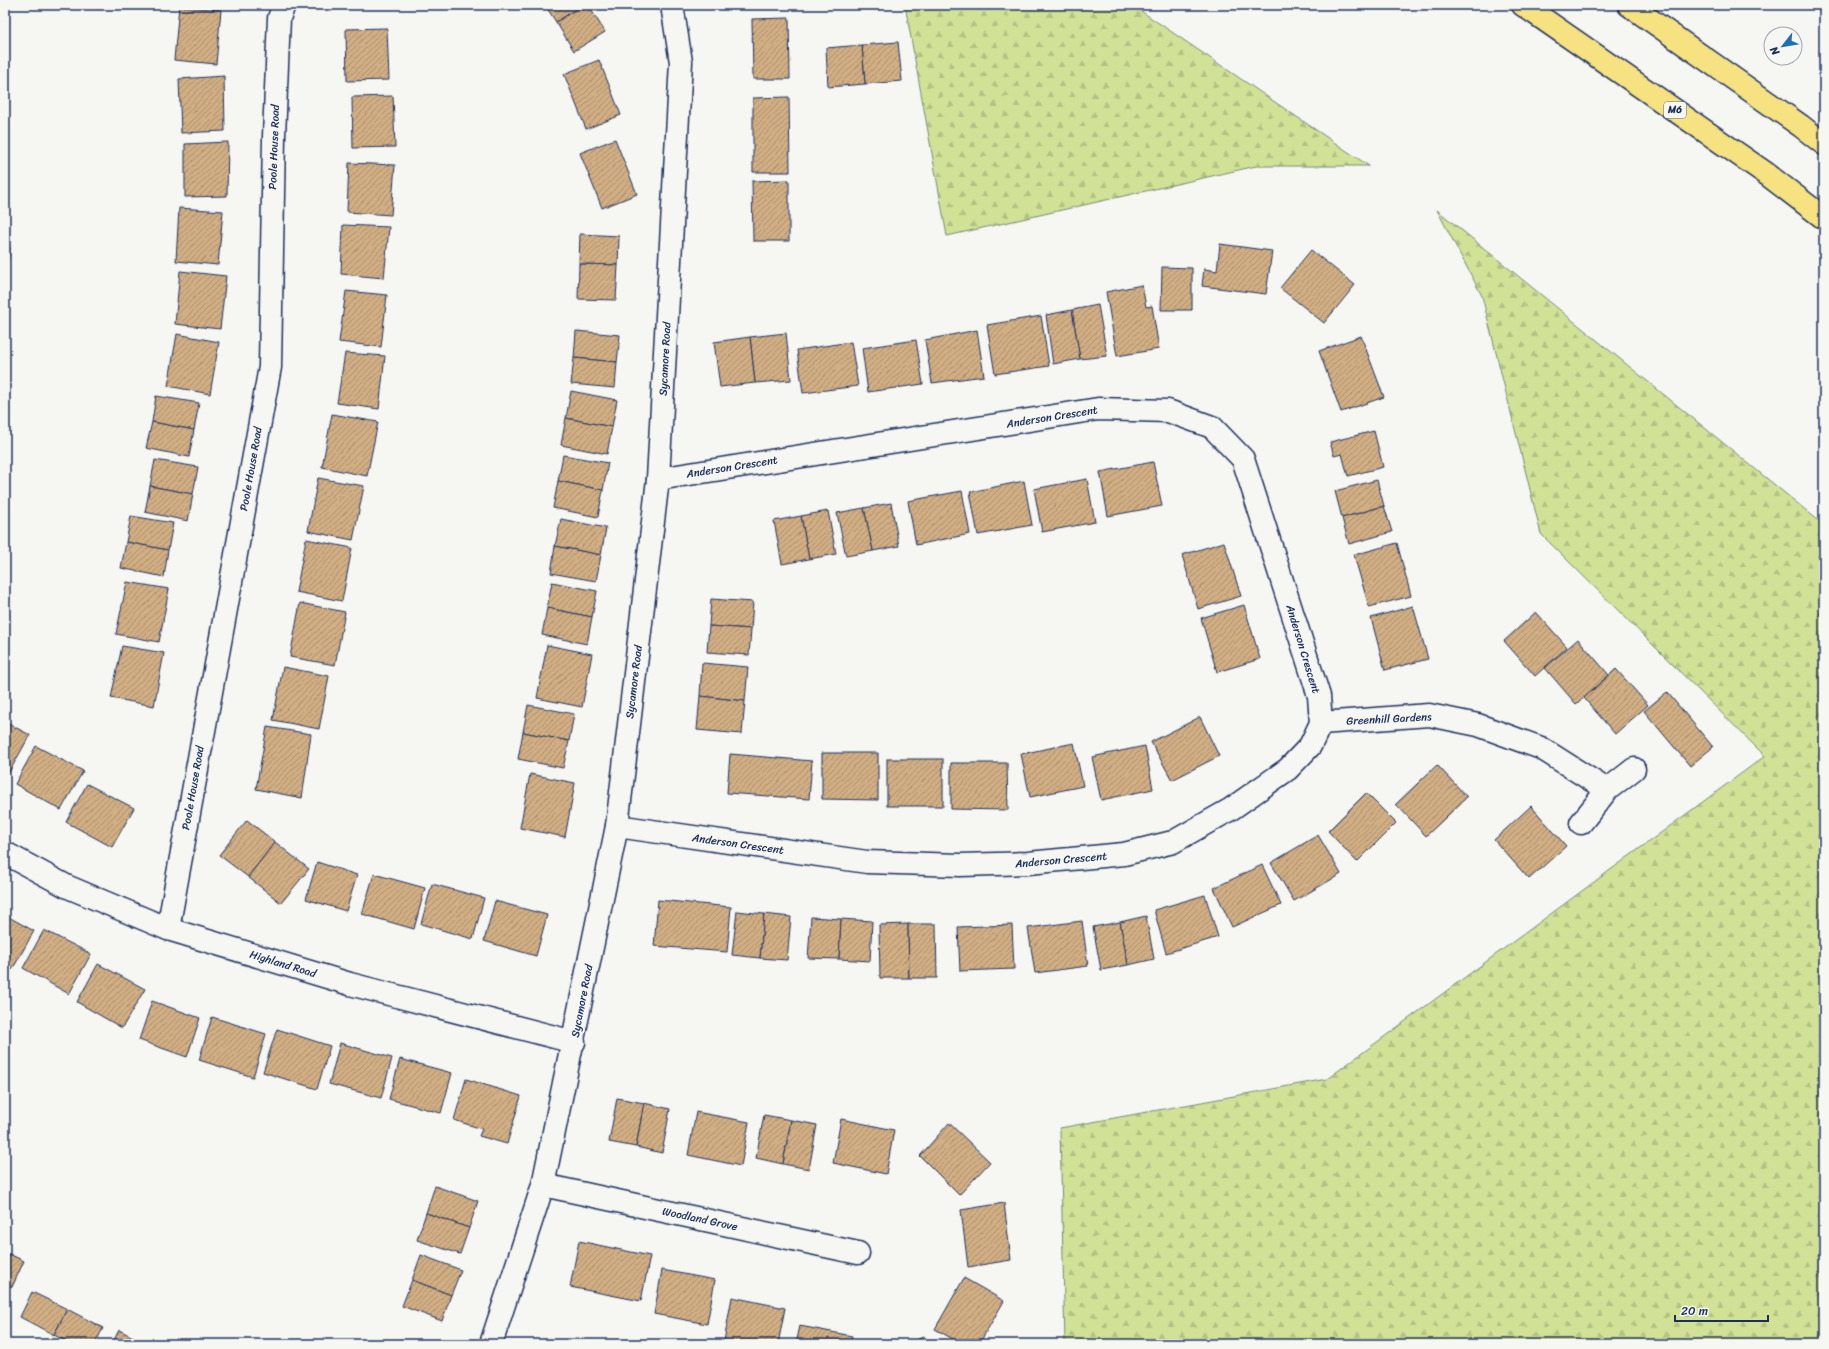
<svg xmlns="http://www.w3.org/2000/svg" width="1829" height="1349" font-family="Sriracha,sans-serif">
<defs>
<pattern id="forest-firs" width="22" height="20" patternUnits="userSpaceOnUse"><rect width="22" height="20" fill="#d1e296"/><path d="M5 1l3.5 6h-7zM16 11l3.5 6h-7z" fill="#b3c284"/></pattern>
<pattern id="building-hatch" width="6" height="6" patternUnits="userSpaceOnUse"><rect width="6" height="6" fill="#d1ae83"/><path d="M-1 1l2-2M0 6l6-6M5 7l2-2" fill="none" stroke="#a98e6e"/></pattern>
</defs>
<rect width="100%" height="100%" fill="#f6f6f2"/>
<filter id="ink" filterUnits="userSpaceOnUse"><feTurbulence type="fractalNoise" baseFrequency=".025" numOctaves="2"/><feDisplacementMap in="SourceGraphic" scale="8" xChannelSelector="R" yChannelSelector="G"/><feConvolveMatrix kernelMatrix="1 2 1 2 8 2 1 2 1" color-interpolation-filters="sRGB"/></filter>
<g filter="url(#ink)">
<g fill="url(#forest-firs)" stroke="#76887a">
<path d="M905,5H1132L1369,166H1256L947,236Z"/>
<path d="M1437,210L1824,525V1344H1065L1060,1128L1327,1079L1765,756L1541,534L1482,296Z"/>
</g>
<g fill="url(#building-hatch)" stroke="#1b2f5e">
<path d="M545,5H583L556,22Z"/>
<path d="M583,5H588L605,32L574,51L556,22Z"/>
<path d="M179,6L221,10L216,64L174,60Z"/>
<path d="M789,18L790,79H753L752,19Z"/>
<path d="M387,28L389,80L347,81L346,29Z"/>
<path d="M898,42L902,81L865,84L862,45Z"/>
<path d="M862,45L865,84L828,87L826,48Z"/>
<path d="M599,60L621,115L586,129L564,74Z"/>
<path d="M224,76L225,131L181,133L179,79Z"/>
<path d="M393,96L395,147L353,148L352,97Z"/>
<path d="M789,97L790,172H753V98Z"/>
<path d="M615,139L637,194L602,208L580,153Z"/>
<path d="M228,142L227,196L185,197V144Z"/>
<path d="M349,163L395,165L391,215L347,212Z"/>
<path d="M789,180V241H753L752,181Z"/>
<path d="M179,208L223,211L218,265L176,261Z"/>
<path d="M343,225L389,227L384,278L341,274Z"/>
<path d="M580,234L619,236L618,265L579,264Z"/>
<path d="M1220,244L1272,251L1266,294L1202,286L1204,269L1217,271Z"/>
<path d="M5,248H10L5,276Z"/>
<path d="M1311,250L1355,285L1324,323L1280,288Z"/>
<path d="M579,264L618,265L616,300L578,299Z"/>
<path d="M1162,267L1192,268V310H1161Z"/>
<path d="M180,271L226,276L220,329L175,324Z"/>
<path d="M1142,285L1146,307L1152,306L1159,349L1117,356L1106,292Z"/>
<path d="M346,291L387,295L381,347L339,342Z"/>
<path d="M1098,305L1107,356L1080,359L1072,310Z"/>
<path d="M1072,310L1080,359L1053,364L1046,315Z"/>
<path d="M1041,316L1049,366L995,374L987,325Z"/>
<path d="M977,330L984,376L932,383L925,340Z"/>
<path d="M576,331L620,335L617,362L574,358Z"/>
<path d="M786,333L791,380L755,383L750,337Z"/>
<path d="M177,334L219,342L210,394L168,386Z"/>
<path d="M1361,336L1384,397L1341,412L1319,351Z"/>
<path d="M750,337L755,383L720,387L714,342Z"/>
<path d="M916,340L923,384L868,392L862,348Z"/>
<path d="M851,342L858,386L803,393L797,350Z"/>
<path d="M345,353L385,356L379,409L337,403Z"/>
<path d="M574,358L617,362L615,388L571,384Z"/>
<path d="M571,391L617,400L612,427L566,418Z"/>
<path d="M156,396L199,403L194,430L152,422Z"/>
<path d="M332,414L378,422L367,476L322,467Z"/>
<path d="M566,418L612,427L607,454L561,445Z"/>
<path d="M152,422L194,430L189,457L146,448Z"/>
<path d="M1374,431L1383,467L1348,476L1342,454L1334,456L1330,442Z"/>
<path d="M563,455L608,463L603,490L558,481Z"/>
<path d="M155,460L198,467L193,494L150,486Z"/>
<path d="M1153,462L1162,506L1108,516L1100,472Z"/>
<path d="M318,478L364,486L353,540L308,531Z"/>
<path d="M1087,479L1095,522L1042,532L1034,489Z"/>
<path d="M1377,480L1384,506L1342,518L1335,491Z"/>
<path d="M558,481L603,490L598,517L553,508Z"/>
<path d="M1024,481L1032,525L978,535L970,492Z"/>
<path d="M150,486L193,494L188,521L145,512Z"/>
<path d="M962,491L970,534L916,545L908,501Z"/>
<path d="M891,503L899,546L873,551L864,508Z"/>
<path d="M1384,506L1392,532L1349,544L1342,518Z"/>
<path d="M864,508L873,551L846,556L837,513Z"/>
<path d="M828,511L836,554L809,559L801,516Z"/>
<path d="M131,516L173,523L168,550L126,542Z"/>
<path d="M801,516L809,559L782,564L774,521Z"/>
<path d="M561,519L606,528L601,555L555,546Z"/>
<path d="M306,539L352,548L342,601L296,592Z"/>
<path d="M126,542L168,550L164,577L121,568Z"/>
<path d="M1224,542L1241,596L1198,609L1182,555Z"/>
<path d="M1397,543L1411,596L1369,607L1354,555Z"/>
<path d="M555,546L601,555L596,581L551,573Z"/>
<path d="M127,582L169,589L159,642L116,634Z"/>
<path d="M552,582L597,591L592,617L547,608Z"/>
<path d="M711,599L753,602L751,629L709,626Z"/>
<path d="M300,603L345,612L335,665L290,657Z"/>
<path d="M1244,605L1260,659L1217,672L1201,618Z"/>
<path d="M1413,606L1428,659L1385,670L1371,618Z"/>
<path d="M547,608L592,617L587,644L542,635Z"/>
<path d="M1536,612L1567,647L1535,676L1504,641Z"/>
<path d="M709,626L751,629L749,655L707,652Z"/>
<path d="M1578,639L1609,675L1576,704L1545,668Z"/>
<path d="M547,645L592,654L582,707L537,698Z"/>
<path d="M122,646L164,653L154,706L111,698Z"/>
<path d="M702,663L748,667L745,701L700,696Z"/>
<path d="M283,667L329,676L319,729L273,720Z"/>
<path d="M1616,669L1648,705L1615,734L1584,698Z"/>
<path d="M1667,692L1713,747L1690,766L1644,711Z"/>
<path d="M700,696L745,701L742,734L697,730Z"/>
<path d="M528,705L574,714L569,741L523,732Z"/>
<path d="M1200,717L1219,756L1172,780L1151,742Z"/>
<path d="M5,722L30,735L8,774L5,773Z"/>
<path d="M267,727L311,734L302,798L256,789Z"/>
<path d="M523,732L569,741L563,768L518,759Z"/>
<path d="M1074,743L1083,786L1030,797L1021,754Z"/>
<path d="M36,746L83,771L61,810L15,784Z"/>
<path d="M1145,746L1153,789L1101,800L1092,757Z"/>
<path d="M822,753H878V800L822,799Z"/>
<path d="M730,754L812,761L809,799L727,793Z"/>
<rect x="887" y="759" width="56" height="47"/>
<path d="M951,763H1007L1008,810L951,809Z"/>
<path d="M1437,765L1467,797L1426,836L1396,804Z"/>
<path d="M530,774L575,783L565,837L520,828Z"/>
<path d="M87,784L134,808L112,847L66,822Z"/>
<path d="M1366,793L1396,823L1357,862L1328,831Z"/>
<path d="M1531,806L1566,846L1529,879L1494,840Z"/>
<path d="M247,820L275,842L248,877L219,855Z"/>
<path d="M1318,835L1341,874L1294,901L1271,863Z"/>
<path d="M275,842L309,869L281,903L248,877Z"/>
<path d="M317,862L357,875L346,911L306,899Z"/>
<path d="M1262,865L1281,905L1232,927L1214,888Z"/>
<path d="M374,874L425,888L414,929L362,914Z"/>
<path d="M432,884L484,898L473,939L421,924Z"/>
<path d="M1205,895L1218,937L1166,953L1154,910Z"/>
<path d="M658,900L731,907L727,952L654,946Z"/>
<path d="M495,901L547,915L536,956L484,941Z"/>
<path d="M737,911L764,914L760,958L732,955Z"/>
<path d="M764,914L791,917L787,960L760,958Z"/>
<path d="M5,915L34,931L12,970L5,966Z"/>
<path d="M1146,916L1154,959L1128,965L1120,922Z"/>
<path d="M811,917L841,919L839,959L808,958Z"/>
<path d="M841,919L872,921L870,961L839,959Z"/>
<path d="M1082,921L1088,966L1035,973L1028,928Z"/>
<path d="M1120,922L1128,965L1101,970L1093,927Z"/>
<path d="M908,924L909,978H880L879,925Z"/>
<path d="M908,924H936L937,978H909Z"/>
<path d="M1012,925L1014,969L960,971L958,927Z"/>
<path d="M44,930L91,954L69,994L23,968Z"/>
<path d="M98,964L145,989L122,1028L77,1002Z"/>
<path d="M152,1001L200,1018L187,1057L139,1040Z"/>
<path d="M212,1017L266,1034L253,1077L199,1060Z"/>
<path d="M277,1029L330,1046L317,1089L263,1072Z"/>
<path d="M340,1043L392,1058L381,1098L329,1084Z"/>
<path d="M400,1059L452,1073L441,1113L389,1099Z"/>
<path d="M466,1079L521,1096L507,1144L479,1136L482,1129L454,1120Z"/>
<path d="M617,1098L644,1103L636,1147L609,1142Z"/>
<path d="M644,1103L670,1109L662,1153L636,1147Z"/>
<path d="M696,1112L749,1122L741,1166L688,1155Z"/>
<path d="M764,1115L791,1120L783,1164L756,1158Z"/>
<path d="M841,1119L894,1130L886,1174L833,1163Z"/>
<path d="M791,1120L817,1125L809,1169L783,1164Z"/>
<path d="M949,1123L990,1162L959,1195L920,1156Z"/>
<path d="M435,1186L478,1201L469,1228L426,1213Z"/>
<path d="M1004,1203L1011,1260L968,1267L961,1210Z"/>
<path d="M426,1213L469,1228L460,1254L417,1240Z"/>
<path d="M579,1241L650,1256L641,1301L570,1287Z"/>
<path d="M5,1252L24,1261L12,1287L5,1283Z"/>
<path d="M421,1255L461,1270L451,1295L412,1280Z"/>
<path d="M662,1270L715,1280L707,1324L654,1314Z"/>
<path d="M964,1278L1004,1301L979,1344H962L935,1329Z"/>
<path d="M412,1280L451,1295L442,1321L402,1306Z"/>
<path d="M32,1292L67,1309L54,1335L20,1317Z"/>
<path d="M732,1297L785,1308L778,1344H739L724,1341Z"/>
<path d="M67,1309L103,1328L95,1344H72L54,1335Z"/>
<path d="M800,1326L852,1336L851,1344H796Z"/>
<path d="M119,1330L147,1344H112Z"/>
<path d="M924,1336L929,1344H910Z"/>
</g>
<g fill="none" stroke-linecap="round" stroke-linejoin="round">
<defs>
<g id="minor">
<path d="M1321,723L1429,715L1478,725L1541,748L1607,790"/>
<path d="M1581,823L1607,790L1634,769"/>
<path d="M617,826L867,862L960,865L1028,863L1124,854L1173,842L1231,809L1288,769L1310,746L1321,723L1319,696L1243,459L1212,427L1168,411L1098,409L658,479"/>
<path d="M5,853L66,886L168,929L350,984L574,1042"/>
<path d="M168,929L270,367L274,136L279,18L284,5"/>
<path d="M543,1185L858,1253"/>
<path d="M491,1344L543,1185L617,826L658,479L681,62L672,5"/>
</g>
<g id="highway">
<path d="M1523,5L1764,172L1824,218"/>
<path d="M1629,5L1801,126L1824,144"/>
</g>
</defs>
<use href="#minor" stroke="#1b2f5e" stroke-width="25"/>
<use href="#highway" stroke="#1b2f5e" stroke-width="25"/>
<use href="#minor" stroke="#f6f6f2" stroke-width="22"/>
<use href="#highway" stroke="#f7e281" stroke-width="22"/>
</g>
</g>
<g text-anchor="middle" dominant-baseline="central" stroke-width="4" stroke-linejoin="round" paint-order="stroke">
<rect fill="#f6f6f2" stroke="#5d6b8a" stroke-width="1" x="1664" y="102" width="22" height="16" rx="3"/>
<g font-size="10" font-weight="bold" fill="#1b2f5e">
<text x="1675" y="110">M6</text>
</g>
<g font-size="11" fill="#1b2f5e" stroke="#f6f6f2">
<text transform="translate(274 147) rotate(-88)">Poole House Road</text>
<text transform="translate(665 359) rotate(-87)">Sycamore Road</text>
<text transform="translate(1052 417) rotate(-9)">Anderson Crescent</text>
<text transform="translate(732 467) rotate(-9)">Anderson Crescent</text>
<text transform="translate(251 469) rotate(-80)">Poole House Road</text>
<text transform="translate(1303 649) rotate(73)">Anderson Crescent</text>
<text transform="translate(634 682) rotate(-83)">Sycamore Road</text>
<text transform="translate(1389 719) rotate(-3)">Greenhill Gardens</text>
<text transform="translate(193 788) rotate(-80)">Poole House Road</text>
<text transform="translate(738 844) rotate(8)">Anderson Crescent</text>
<text transform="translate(1061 860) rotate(-5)">Anderson Crescent</text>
<text transform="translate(283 964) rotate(17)">Highland Road</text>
<text transform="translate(582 1001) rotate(-79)">Sycamore Road</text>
<text transform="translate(700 1219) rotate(12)">Woodland Grove</text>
</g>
</g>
<rect width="1829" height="1349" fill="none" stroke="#f6f6f2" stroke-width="20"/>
<rect x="10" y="10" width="1809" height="1329" fill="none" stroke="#1b2f5e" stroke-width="1.5" filter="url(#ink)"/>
<g transform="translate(1783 46) rotate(239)"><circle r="19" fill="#f6f6f2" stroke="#9ea6b7"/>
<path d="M0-3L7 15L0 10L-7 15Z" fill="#1f6fb2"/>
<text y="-6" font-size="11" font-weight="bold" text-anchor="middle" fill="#1b2f5e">N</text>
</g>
<path d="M1675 1315v6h93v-6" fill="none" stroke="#1b2f5e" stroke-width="2"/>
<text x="1681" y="1315" font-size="12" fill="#1b2f5e" stroke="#f6f6f2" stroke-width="3" paint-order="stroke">20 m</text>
</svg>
